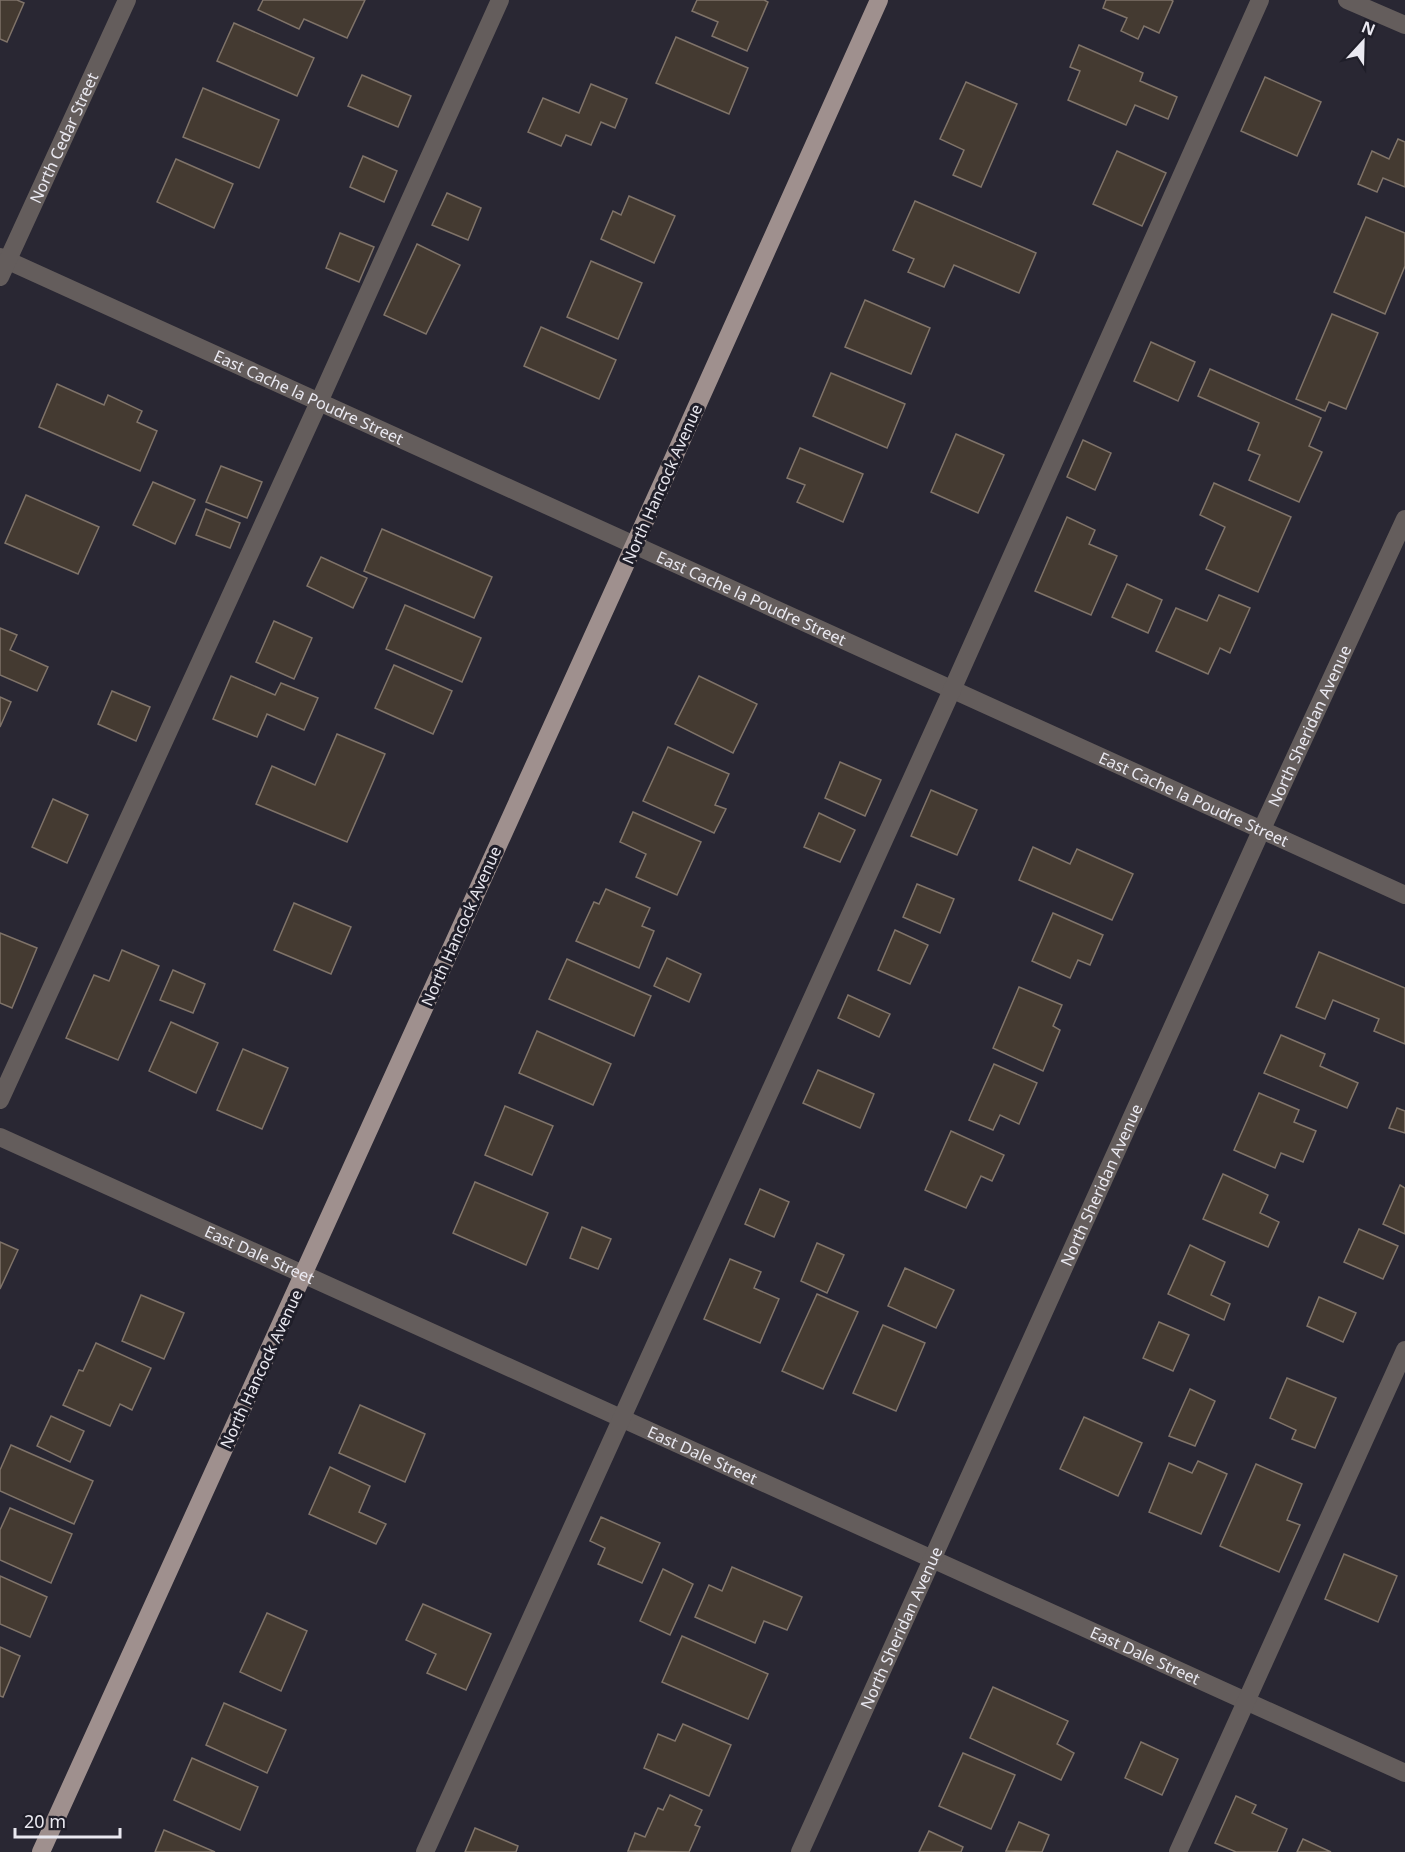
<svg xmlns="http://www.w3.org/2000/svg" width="1405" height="1852" font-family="'Noto Sans',sans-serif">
<rect width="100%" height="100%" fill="#292733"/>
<g fill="#443a31" stroke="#7f7369" stroke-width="1.5">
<path d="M0,0H17L24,3L7,42L0,39Z"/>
<path d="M263,0H365L347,38L304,19L299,29L258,10Z"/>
<path d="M697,0H764L768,2L747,51L712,36L718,22L692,11Z"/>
<path d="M1106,0H1171L1173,1L1159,33L1144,26L1138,39L1121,31L1127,18L1103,8Z"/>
<path d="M234,23L314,58L297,96L217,61Z"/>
<path d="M676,37L748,68L729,114L656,83Z"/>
<path d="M1079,45L1143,73L1140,81L1177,97L1168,119L1135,105L1126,125L1068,100L1080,71L1070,67Z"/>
<path d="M362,75L411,96L398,127L348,106Z"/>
<path d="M1265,77L1321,102L1297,156L1241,131Z"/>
<path d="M966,82L1017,104L981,187L953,175L964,150L940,139Z"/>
<path d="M591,84L627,99L615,128L601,122L591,145L566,135L561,146L528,132L543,98L579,113Z"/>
<path d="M203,88L279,120L259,168L183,137Z"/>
<path d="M1398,139L1405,142V187L1383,178L1377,192L1358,184L1372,151L1389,159Z"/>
<path d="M1117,151L1166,173L1142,226L1093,204Z"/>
<path d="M363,156L397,171L384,202L350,187Z"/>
<path d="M176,159L233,184L214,228L157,202Z"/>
<path d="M447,193L481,208L468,240L432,225Z"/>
<path d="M629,196L675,216L654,263L601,239L613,211L621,215Z"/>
<path d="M915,201L1036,253L1019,293L954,265L944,287L908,272L914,259L893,250Z"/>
<path d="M1366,217L1405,233V266L1385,314L1334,292Z"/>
<path d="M340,233L374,247L359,282L326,268Z"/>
<path d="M417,244L460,265L426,334L384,315Z"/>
<path d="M591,261L642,283L618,339L567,317Z"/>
<path d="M865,300L930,328L911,374L845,347Z"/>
<path d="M1332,314L1378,333L1346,409L1329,402L1325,411L1296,399Z"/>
<path d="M541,327L616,360L599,399L524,366Z"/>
<path d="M1151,342L1195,362L1178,401L1134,381Z"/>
<path d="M1210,369L1321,418L1309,446L1322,452L1299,502L1249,480L1260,455L1248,450L1259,423L1198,396Z"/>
<path d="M831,373L905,404L887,448L813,416Z"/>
<path d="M57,384L104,405L108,395L142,411L137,422L157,431L140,471L39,427Z"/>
<path d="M956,434L1004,455L978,513L931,492Z"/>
<path d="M1083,440L1111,453L1095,490L1067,477Z"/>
<path d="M800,448L863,474L843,522L797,502L805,485L787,478Z"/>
<path d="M221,466L262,482L247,518L206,502Z"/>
<path d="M153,482L195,500L175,544L133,525Z"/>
<path d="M1214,483L1291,517L1258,592L1206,569L1225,527L1200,515Z"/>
<path d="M26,495L99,527L78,574L5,543Z"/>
<path d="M206,509L240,523L230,548L196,535Z"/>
<path d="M1067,517L1095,530L1089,544L1117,556L1091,615L1035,591Z"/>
<path d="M382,529L492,577L474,618L364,571Z"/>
<path d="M321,557L367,578L353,608L307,586Z"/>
<path d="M1127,584L1162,600L1148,633L1112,617Z"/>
<path d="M1219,595L1250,608L1230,653L1220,648L1208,674L1156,651L1176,608L1207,621Z"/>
<path d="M405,605L481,638L462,682L386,649Z"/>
<path d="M274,621L312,638L294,679L256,662Z"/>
<path d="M0,628L17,635L10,650L48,667L37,691L0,675Z"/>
<path d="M394,665L452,691L433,734L375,708Z"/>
<path d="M231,676L275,695L281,683L318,698L304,730L267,714L257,737L213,719Z"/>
<path d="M699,676L757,704L733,753L675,724Z"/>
<path d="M112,691L150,707L136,741L98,724Z"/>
<path d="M0,697L11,702L0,727Z"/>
<path d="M337,734L385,754L347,842L256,804L272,766L315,785Z"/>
<path d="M668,747L729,774L715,805L726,809L714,833L643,801Z"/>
<path d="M840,762L881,780L865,816L825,798Z"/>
<path d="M931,790L977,810L957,855L911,836Z"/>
<path d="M53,799L88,815L67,863L32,847Z"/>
<path d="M633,812L701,842L677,895L636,877L646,854L620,842Z"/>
<path d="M819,813L855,830L840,862L804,847Z"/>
<path d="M1033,847L1070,864L1077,849L1133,874L1112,920L1019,880Z"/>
<path d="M917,884L954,899L940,933L903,917Z"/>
<path d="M606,889L650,908L642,926L654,931L639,968L576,941L594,902L599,904Z"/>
<path d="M294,903L351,927L331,974L274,950Z"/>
<path d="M1053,913L1103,935L1090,965L1078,960L1070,978L1032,961Z"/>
<path d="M895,930L928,945L910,984L878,970Z"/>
<path d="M0,933L37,948L12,1008L0,1003Z"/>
<path d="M122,950L159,966L118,1060L66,1038L94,975L109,981Z"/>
<path d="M1319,952L1405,988V1044L1374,1031L1379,1019L1333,1000L1325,1019L1296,1007Z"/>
<path d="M667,958L701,974L689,1002L654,986Z"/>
<path d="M567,959L651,996L634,1036L549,999Z"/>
<path d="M173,970L205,984L193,1013L160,1000Z"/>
<path d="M1019,987L1062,1005L1053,1026L1060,1030L1043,1071L993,1048Z"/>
<path d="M848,995L890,1014L879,1037L838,1018Z"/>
<path d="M171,1022L218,1043L196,1093L149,1071Z"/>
<path d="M537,1031L611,1064L593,1105L519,1073Z"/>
<path d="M1281,1035L1325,1054L1320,1066L1358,1083L1347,1108L1264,1073Z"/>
<path d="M243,1049L288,1068L262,1129L217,1110Z"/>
<path d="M994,1064L1037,1083L1019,1124L1000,1115L993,1130L969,1120Z"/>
<path d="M818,1070L874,1094L860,1128L803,1103Z"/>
<path d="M1259,1093L1299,1110L1294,1122L1316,1131L1303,1162L1281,1153L1275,1168L1234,1150Z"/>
<path d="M505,1106L553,1126L532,1175L485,1155Z"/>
<path d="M1397,1108L1405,1111V1133L1389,1128Z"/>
<path d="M951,1131L1004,1155L992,1181L981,1176L966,1208L925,1190Z"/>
<path d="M1223,1174L1268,1195L1260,1213L1279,1222L1268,1247L1203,1219Z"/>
<path d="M475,1182L548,1213L526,1265L453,1233Z"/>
<path d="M1400,1185L1405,1188V1234L1383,1224Z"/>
<path d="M760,1189L789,1202L774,1237L745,1224Z"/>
<path d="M582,1227L611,1239L598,1269L570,1258Z"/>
<path d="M1359,1229L1398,1246L1383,1279L1344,1262Z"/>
<path d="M0,1242L18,1250L0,1289Z"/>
<path d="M817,1243L844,1255L827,1293L801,1281Z"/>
<path d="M1190,1245L1225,1262L1211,1295L1230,1304L1224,1320L1168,1294Z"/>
<path d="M730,1259L761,1272L754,1288L779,1299L760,1343L704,1319Z"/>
<path d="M905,1268L954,1290L936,1328L888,1306Z"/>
<path d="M817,1294L858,1312L823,1389L782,1371Z"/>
<path d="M141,1295L184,1313L164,1359L122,1341Z"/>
<path d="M1319,1297L1356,1313L1343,1342L1307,1326Z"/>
<path d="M1159,1322L1189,1335L1173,1371L1143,1358Z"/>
<path d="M883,1325L925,1343L896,1411L853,1393Z"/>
<path d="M96,1343L151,1368L132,1410L120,1404L110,1426L63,1405L79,1370L83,1371Z"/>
<path d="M1287,1378L1336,1398L1315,1448L1292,1439L1296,1430L1270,1418Z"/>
<path d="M1190,1389L1215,1401L1195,1446L1169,1436Z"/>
<path d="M360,1405L425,1434L405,1482L339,1453Z"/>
<path d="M51,1416L84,1431L70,1462L37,1446Z"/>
<path d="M1084,1417L1142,1443L1118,1496L1060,1469Z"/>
<path d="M11,1445L93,1481L74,1524L0,1491V1470Z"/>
<path d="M1198,1461L1227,1474L1201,1534L1149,1512L1169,1463L1192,1473Z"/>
<path d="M1256,1464L1302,1484L1287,1520L1300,1525L1279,1572L1220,1546Z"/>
<path d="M330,1467L370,1486L359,1512L386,1524L376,1544L309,1514Z"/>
<path d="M10,1508L72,1534L51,1583L0,1560V1530Z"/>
<path d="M601,1517L660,1543L642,1583L598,1564L605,1548L590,1541Z"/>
<path d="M1344,1554L1397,1576L1378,1622L1325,1599Z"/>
<path d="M732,1567L802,1597L787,1630L764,1621L755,1643L695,1617L709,1585L722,1591Z"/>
<path d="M663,1569L693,1584L670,1635L640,1621Z"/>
<path d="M0,1576L47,1597L30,1637L0,1624Z"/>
<path d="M423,1604L491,1634L466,1690L427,1673L436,1654L406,1640Z"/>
<path d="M267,1613L307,1631L281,1691L240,1672Z"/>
<path d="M682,1636L768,1674L748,1719L662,1682Z"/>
<path d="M0,1647L20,1656L3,1697L0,1696Z"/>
<path d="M993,1687L1068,1721L1057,1744L1074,1753L1061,1780L970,1738Z"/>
<path d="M224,1703L286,1730L267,1773L206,1745Z"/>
<path d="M683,1724L731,1745L709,1796L644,1768L658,1734L675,1741Z"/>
<path d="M1141,1742L1178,1759L1162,1795L1125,1778Z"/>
<path d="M963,1753L1015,1775L991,1829L939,1806Z"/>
<path d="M192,1758L258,1787L240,1830L174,1800Z"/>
<path d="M670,1795L702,1810L695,1825L700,1827L689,1852L628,1851L635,1833L645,1837L658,1808L663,1810Z"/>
<path d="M1236,1796L1256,1805L1252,1813L1287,1829L1277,1852H1236L1215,1843Z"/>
<path d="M1019,1822L1049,1835L1042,1852L1006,1851Z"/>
<path d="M475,1828L518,1846L516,1852H465Z"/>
<path d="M164,1830L215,1852H155Z"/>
<path d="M929,1831L963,1847L961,1852H919Z"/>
<path d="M1303,1839L1331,1852H1297Z"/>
</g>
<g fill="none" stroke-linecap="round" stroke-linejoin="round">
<g stroke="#645d5c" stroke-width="18">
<path d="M1347,0L1405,25"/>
<path id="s1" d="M0,257L1405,895"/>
<path id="s2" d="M0,277L127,0"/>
<path d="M0,1100L319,402L500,0"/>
<path id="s3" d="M0,1137L1405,1773"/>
<path d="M425,1852L952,690L1260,0"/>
<path id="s4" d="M800,1852L1261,831L1405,519"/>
<path d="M1178,1852L1405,1350"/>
</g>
<path stroke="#9f908e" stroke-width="18" d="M41,1852L666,475L879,0"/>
</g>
<g text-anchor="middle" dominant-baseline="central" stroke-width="6" stroke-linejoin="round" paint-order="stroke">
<g font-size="16" fill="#eae9f1" stroke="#1f1e29">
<text stroke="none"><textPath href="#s2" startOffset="153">North Cedar Street</textPath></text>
<text stroke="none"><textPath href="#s1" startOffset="339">East Cache la Poudre Street</textPath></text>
<text transform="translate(662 484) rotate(-66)">North Hancock Avenue</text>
<text stroke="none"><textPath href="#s1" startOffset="825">East Cache la Poudre Street</textPath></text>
<text stroke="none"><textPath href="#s4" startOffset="1236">North Sheridan Avenue</textPath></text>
<text stroke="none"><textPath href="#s1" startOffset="1311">East Cache la Poudre Street</textPath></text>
<text transform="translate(461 926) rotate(-66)">North Hancock Avenue</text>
<text stroke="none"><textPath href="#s4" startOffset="732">North Sheridan Avenue</textPath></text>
<text stroke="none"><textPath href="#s3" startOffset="285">East Dale Street</textPath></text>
<text transform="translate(261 1369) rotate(-65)">North Hancock Avenue</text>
<text stroke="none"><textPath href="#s3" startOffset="771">East Dale Street</textPath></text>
<text stroke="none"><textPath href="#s4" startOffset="246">North Sheridan Avenue</textPath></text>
<text stroke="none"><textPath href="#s3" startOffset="1257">East Dale Street</textPath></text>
</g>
</g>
<g transform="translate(1363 42) rotate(22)" stroke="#1f1e29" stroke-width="4.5" paint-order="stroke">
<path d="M0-4.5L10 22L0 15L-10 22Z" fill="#eae9f1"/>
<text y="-9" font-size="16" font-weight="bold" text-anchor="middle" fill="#eae9f1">N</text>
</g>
<path d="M15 1828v9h105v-9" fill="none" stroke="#eae9f1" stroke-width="3"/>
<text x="24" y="1828" font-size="18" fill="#eae9f1" stroke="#1f1e29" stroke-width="4.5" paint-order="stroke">20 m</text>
</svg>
